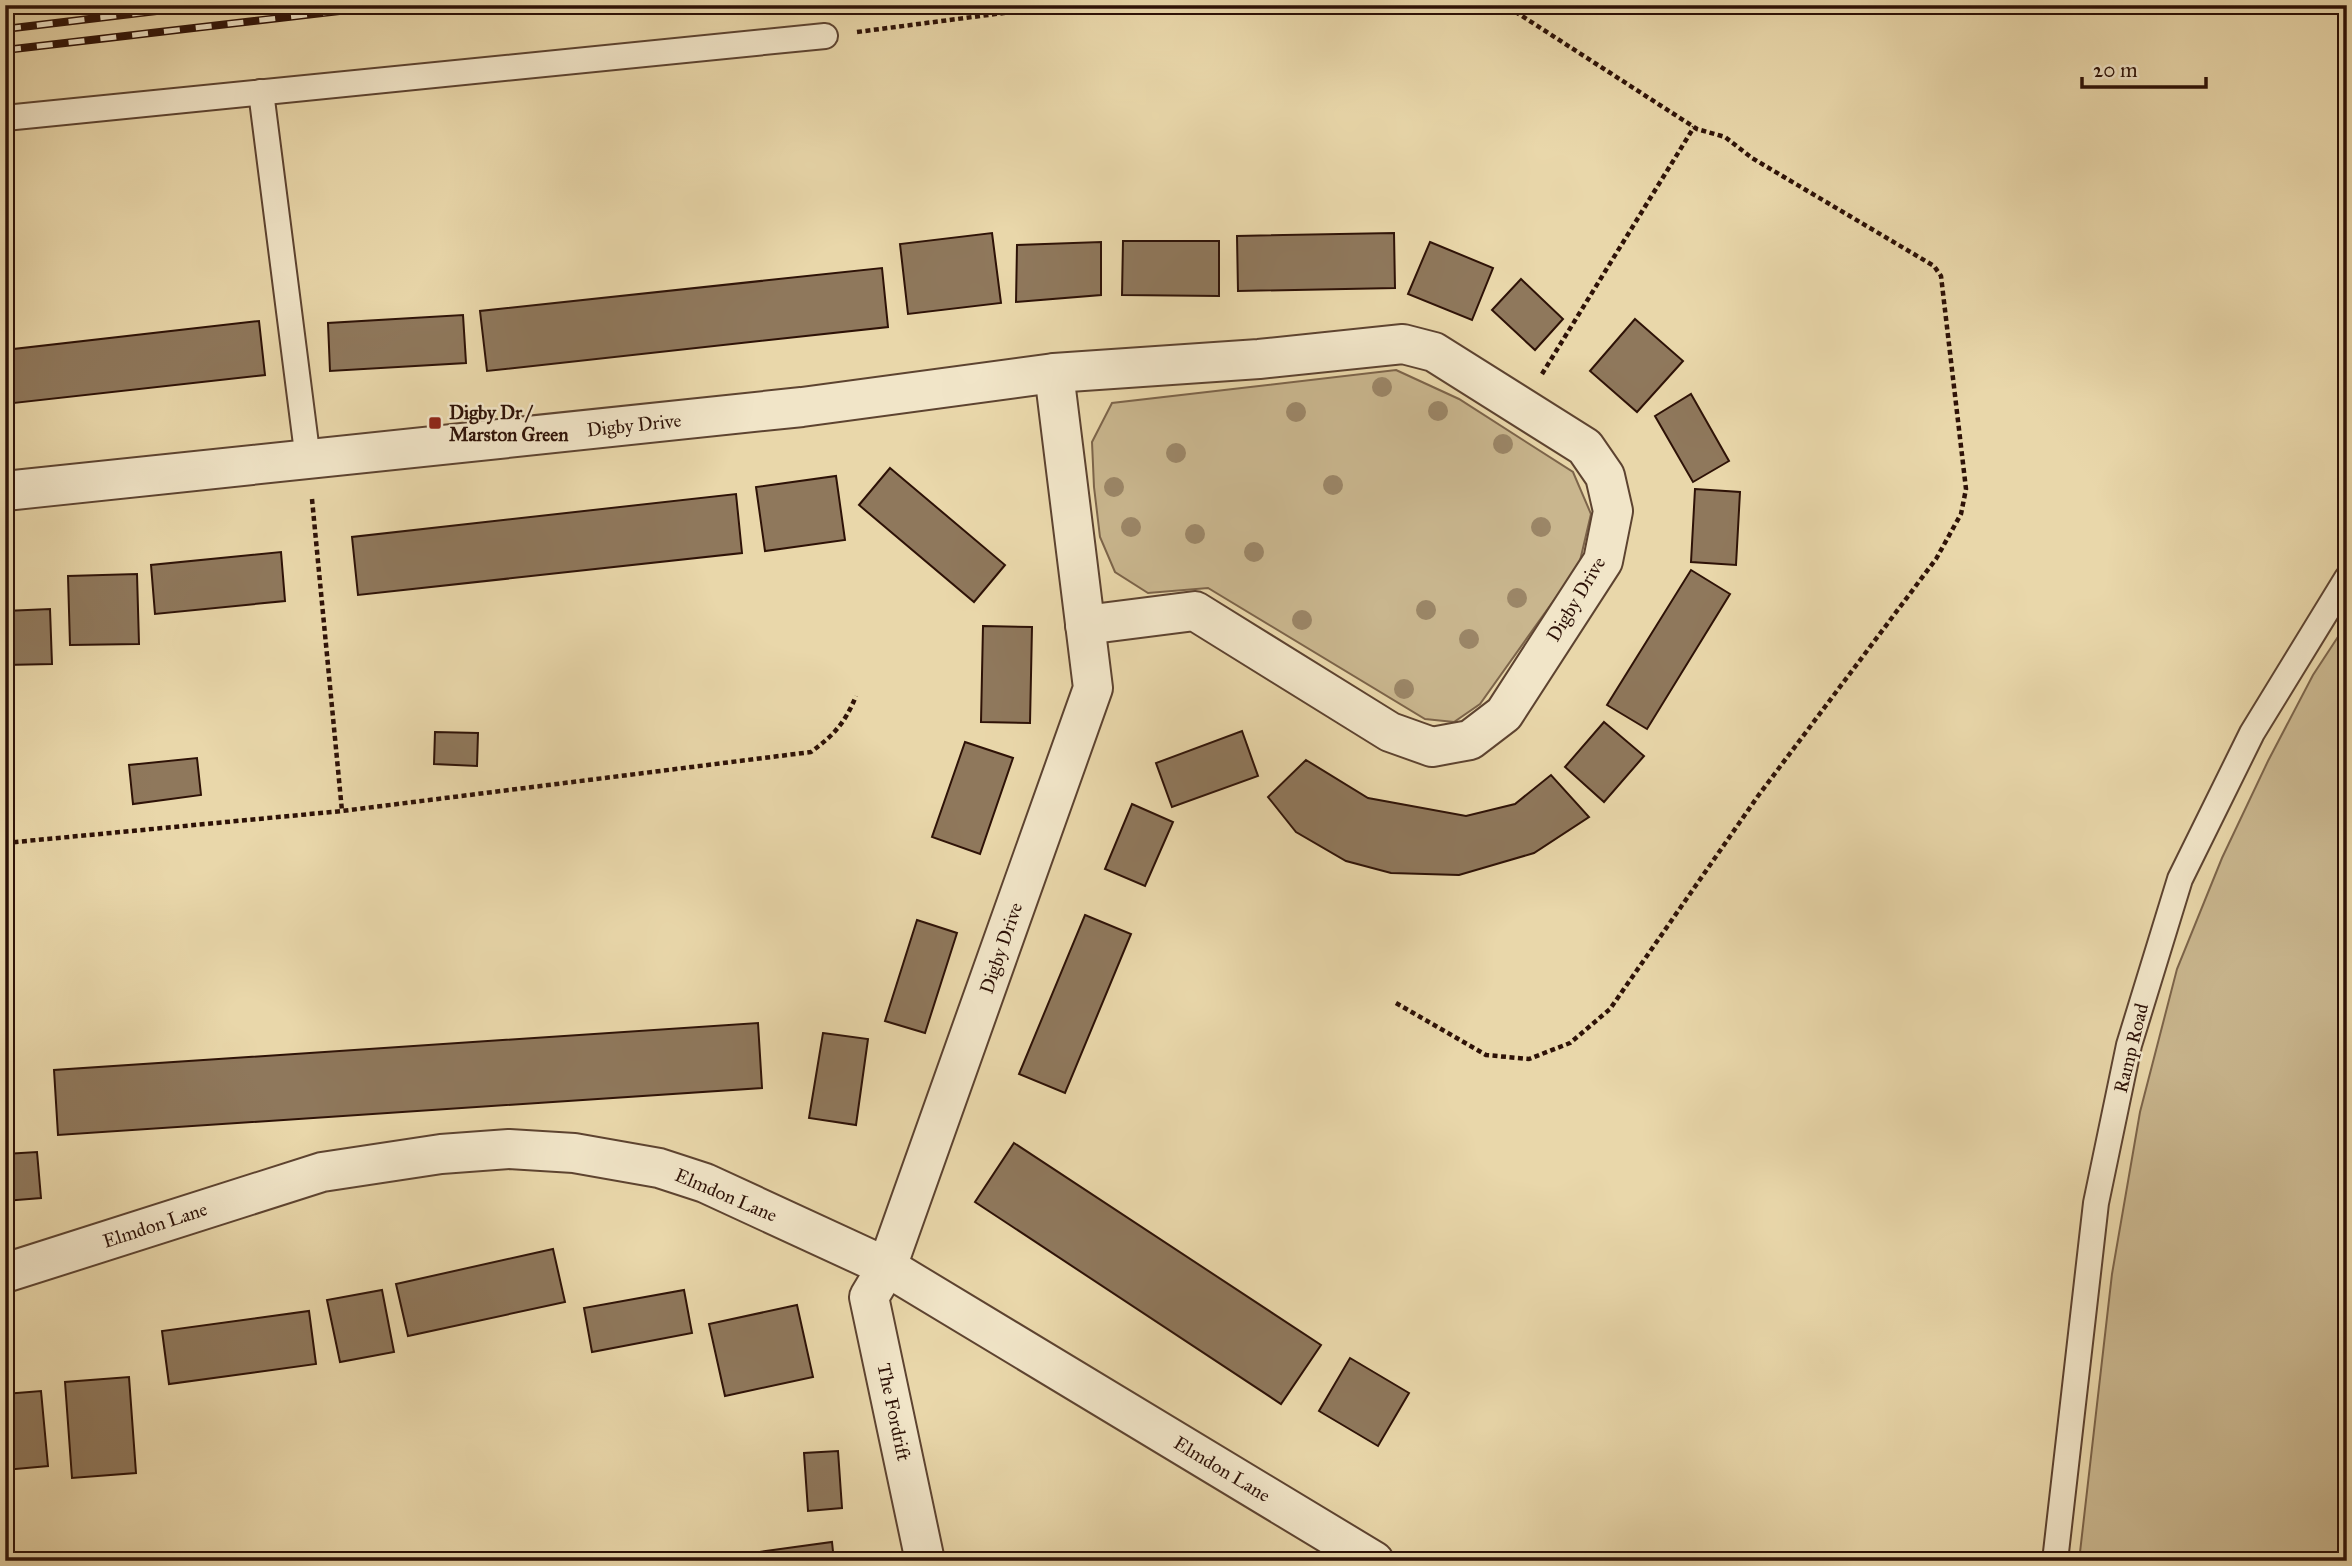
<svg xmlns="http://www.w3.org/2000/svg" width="2352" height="1566" font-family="'IM FELL Great Primer',serif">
<rect width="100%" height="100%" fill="#e9d7aa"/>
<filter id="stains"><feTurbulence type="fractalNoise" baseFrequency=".00286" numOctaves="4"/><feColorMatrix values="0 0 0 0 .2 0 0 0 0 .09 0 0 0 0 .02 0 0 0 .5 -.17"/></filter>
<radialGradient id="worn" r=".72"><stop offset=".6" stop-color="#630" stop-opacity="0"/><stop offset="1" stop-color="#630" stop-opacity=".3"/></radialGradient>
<g fill="#c9b68e" stroke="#7c644a" stroke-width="2">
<path d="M1396,370L1459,399L1573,472L1591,514L1579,565L1480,704L1454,722L1425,719L1208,588L1148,593L1115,572L1100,537L1094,487L1092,442L1112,403Z"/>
<path d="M2347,623V1561H2079L2112,1274L2140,1112L2177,969L2222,858L2268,761L2313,675Z"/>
</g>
<g fill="#8f785c" stroke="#2e1207" stroke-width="2">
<path d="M992,233L1001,303L908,314L900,244Z"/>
<path d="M1394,233L1395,288L1238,291L1237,236Z"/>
<path d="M1123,241H1219V296L1122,295Z"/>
<path d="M1101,242V295L1016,302L1017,245Z"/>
<path d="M1430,242L1493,268L1472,320L1408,294Z"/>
<path d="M882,268L888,327L487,371L480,311Z"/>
<path d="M1521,279L1563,319L1535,350L1492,310Z"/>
<path d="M463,315L466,363L330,371L328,323Z"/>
<path d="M1635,319L1683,361L1637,412L1590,371Z"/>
<path d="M259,321L265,375L5,404V350Z"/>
<path d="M1691,394L1729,461L1693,482L1655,416Z"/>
<path d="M890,468L1005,565L974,602L859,505Z"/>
<path d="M836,476L845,540L765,551L756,487Z"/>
<path d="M1695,489L1740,492L1736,565L1691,562Z"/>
<path d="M736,494L742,553L358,595L352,537Z"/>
<path d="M281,552L285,601L155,614L151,565Z"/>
<path d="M1691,570L1730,594L1647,729L1607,705Z"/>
<path d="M137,574L139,644L70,645L68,576Z"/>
<path d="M50,609L52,664L5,665V611Z"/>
<path d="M983,626L1032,627L1030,723L981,722Z"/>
<path d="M1604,722L1644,756L1604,802L1565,767Z"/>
<path d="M1242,731L1258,776L1172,807L1156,763Z"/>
<path d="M435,732L478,733L477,766L434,764Z"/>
<path d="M965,742L1013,758L980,854L932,837Z"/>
<path d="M197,758L201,795L133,804L129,765Z"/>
<path d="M1306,760L1368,798L1466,816L1515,804L1551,775L1589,817L1534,853L1459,875L1391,873L1346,861L1296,832L1268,797Z"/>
<path d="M1132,804L1173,822L1145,886L1105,869Z"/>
<path d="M1085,915L1131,934L1065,1093L1019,1074Z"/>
<path d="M917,920L957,933L925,1033L885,1021Z"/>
<path d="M758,1023L762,1088L58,1135L54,1070Z"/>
<path d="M823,1033L868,1039L856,1125L809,1118Z"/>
<path d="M1014,1143L1321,1345L1281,1404L975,1202Z"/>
<path d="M37,1152L41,1198L5,1201V1154Z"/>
<path d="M553,1249L565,1302L408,1336L396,1284Z"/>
<path d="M382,1290L394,1352L340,1362L327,1300Z"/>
<path d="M684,1290L692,1333L592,1352L584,1308Z"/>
<path d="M797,1305L813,1377L725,1396L709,1324Z"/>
<path d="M309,1311L316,1364L169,1384L162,1331Z"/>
<path d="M1350,1358L1409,1393L1378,1446L1319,1411Z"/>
<path d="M129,1377L136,1473L72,1478L65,1382Z"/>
<path d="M41,1391L48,1466L5,1470V1394Z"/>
<path d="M838,1451L842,1508L808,1511L804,1453Z"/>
<path d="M832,1542L834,1561H760L759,1552Z"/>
</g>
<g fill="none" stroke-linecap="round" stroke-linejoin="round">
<defs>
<g id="lane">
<path d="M261,92L308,460"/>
<path d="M5,118L825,36"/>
<path d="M2055,1561L2096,1203L2129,1045L2180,879L2252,733L2347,578"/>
</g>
<g id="street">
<path d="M5,491L802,407L1054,373L1259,359L1403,344L1434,352L1585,447L1605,476L1613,511L1603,561L1504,714L1470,740L1432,747L1390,732L1195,611L1085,625"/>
<path d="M5,1273L322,1172L441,1154L509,1149L574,1153L659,1168L705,1183L887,1267L1374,1561"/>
<path d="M925,1561L869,1297L887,1267L1093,688L1054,373"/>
</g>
</defs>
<use href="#lane" stroke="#5d4330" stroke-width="28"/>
<use href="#street" stroke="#5d4330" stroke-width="42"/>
<g stroke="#2e1207" stroke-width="4.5" stroke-dasharray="5 3.5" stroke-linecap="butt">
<path d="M857,32L1065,5"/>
<path d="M1542,374L1694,127"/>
<path d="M312,499L342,811"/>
<path d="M5,843L342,811L811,752C834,735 845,723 856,696"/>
<path d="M1396,1003L1486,1055L1529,1059L1570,1043L1610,1009L1758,796L1936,559L1961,514L1966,489L1941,276L1934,266L1752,158L1725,137L1697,129L1505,5"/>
</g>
<use href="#lane" stroke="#f1e5c8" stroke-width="24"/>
<use href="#street" stroke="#f1e5c8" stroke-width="38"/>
<defs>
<g id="rail">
<path d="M5,29L207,5"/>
<path d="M5,50L391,5"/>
</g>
</defs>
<use href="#rail" stroke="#2e1207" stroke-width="8"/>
<use href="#rail" stroke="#f1e5c8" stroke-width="5" stroke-dasharray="16" stroke-linecap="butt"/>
</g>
<g fill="#9b8667">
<circle cx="1382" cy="387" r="10"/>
<circle cx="1438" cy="411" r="10"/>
<circle cx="1296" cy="412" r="10"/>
<circle cx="1503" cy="444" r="10"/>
<circle cx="1176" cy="453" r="10"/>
<circle cx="1333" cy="485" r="10"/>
<circle cx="1114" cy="487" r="10"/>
<circle cx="1131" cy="527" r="10"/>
<circle cx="1541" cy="527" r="10"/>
<circle cx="1195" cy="534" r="10"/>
<circle cx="1254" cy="552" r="10"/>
<circle cx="1517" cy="598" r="10"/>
<circle cx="1426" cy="610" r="10"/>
<circle cx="1302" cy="620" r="10"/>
<circle cx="1469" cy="639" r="10"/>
<circle cx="1404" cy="689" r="10"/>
</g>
<rect fill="#8f2418" stroke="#f1e5c8" stroke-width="2.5" x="428" y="416" width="14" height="14" rx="3.5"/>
<g text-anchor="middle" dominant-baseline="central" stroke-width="5" stroke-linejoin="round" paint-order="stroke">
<g font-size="19" font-weight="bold" fill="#2e1207" stroke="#f1e5c8" text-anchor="start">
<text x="449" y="412">Digby Dr /<tspan x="449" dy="22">Marston Green</tspan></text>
</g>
<g font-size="19" fill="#2e1207" stroke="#f1e5c8">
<text transform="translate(634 425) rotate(-6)">Digby Drive</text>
<text transform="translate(1576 599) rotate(-59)">Digby Drive</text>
<text transform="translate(1001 948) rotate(-71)">Digby Drive</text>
<text transform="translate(2131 1048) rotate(-76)">Ramp Road</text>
<text transform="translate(726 1195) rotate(23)">Elmdon Lane</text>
<text transform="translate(155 1225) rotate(-18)">Elmdon Lane</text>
<text transform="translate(894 1412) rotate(78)">The Fordrift</text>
<text transform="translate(1222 1469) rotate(31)">Elmdon Lane</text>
</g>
</g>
<rect width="2352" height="1566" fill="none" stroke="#e9d7aa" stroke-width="28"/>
<rect x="7" y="7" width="2338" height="1552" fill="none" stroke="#2e1207" stroke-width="3.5"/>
<rect x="14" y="14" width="2324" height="1538" fill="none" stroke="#2e1207" stroke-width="2"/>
<path d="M2082 77v10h124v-10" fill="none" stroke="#2e1207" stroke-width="3.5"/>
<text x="2093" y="77" font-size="21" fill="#2e1207" stroke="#f1e5c8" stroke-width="5" paint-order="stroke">20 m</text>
<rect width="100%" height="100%" filter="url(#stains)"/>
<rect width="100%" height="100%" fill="url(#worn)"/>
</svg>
